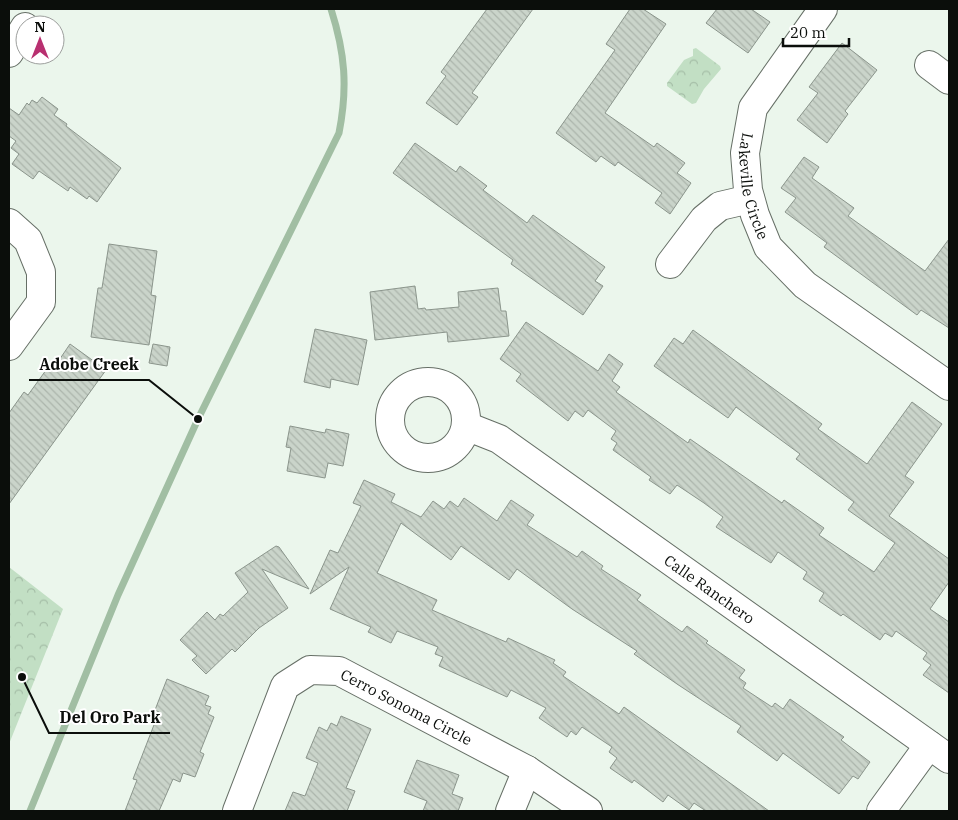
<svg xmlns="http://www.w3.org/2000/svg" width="958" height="820" font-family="'IBM Plex Serif',serif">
<defs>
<pattern id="park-crowns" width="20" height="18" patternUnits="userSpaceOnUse" patternTransform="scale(1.25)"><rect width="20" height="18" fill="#c2dfc4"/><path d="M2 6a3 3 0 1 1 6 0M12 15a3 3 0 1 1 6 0" fill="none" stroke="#a5bea7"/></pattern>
<pattern id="building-back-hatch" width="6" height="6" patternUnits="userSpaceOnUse" patternTransform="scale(1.25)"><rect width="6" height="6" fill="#cad4ca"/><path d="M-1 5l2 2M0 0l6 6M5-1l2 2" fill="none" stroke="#acb5ac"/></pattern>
</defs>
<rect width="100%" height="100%" fill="#ebf6ec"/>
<g fill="url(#park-crowns)">
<path d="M696,48L720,66L721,69L704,89L696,103L692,104L667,86V83L684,60L693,56V49Z"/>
<path d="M9,567L63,609L9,744Z"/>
</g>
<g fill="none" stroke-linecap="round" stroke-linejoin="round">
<path stroke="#a1bea3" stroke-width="7" d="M30,811L118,595L198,419L339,133C348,87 345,53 331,9"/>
</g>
<g fill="url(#building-back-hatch)" stroke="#8b958c">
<path d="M487,9H533L472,93L478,97L457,125L426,103L446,76L441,72Z"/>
<path d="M630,9H643L666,24L605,113L654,147L657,143L685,163L677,173L691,183L670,214L655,203L662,193L618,162L615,166L601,156L596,162L556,133L615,50L606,44Z"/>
<path d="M717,9H751L770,22L748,53L706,23Z"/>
<path d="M842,43L877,70L845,111L848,114L827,143L797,120L818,93L809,87Z"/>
<path d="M42,97L58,109L54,115L67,124L66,126L121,168L97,202L89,196L87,199L70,187L68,191L39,171L33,179L12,164L19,154L11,148L16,141L9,136V108L19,115L27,103L29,105L32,100L37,103Z"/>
<path d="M415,143L456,172L460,166L487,186L483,190L527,223L533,215L605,267L595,281L603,286L583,315L511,264L513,260L393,173Z"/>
<path d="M804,157L819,167L812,178L854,208L848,216L925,271L949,239V328L921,310L917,315L824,247L827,243L785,212L796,198L781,188Z"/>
<path d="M109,244L157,251L151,295L156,296L149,345L91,337L98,288H102Z"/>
<path d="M415,286L418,309L425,308L426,310L459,307L458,292L498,288L501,311H506L509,336L448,342L447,332L375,340L370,292Z"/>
<path d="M526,322L598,371L609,354L623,364L612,381L620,387L616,392L688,443L690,439L782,503L784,500L824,528L819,535L874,572L895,543L848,510L854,502L796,459L800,454L736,407L728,418L654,366L674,338L683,344L693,330L822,424L818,429L867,464L912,402L942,424L905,476L914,482L889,516L949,559V582L930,609L949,622V693L923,675L931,665L923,659L927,653L896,631L892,637L885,633L880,640L843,614L841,616L819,601L824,593L803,579L807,572L778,552L771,563L716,527L723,517L704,503L677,485L670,494L649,480L651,477L613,450L617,443L611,439L616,431L588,410L583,417L575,411L568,421L516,381L521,374L500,359Z"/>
<path d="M315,329L367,340L358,385L331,379L330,388L304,382Z"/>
<path d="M70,344L106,370L9,504V413L24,392L28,395L49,366L53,369Z"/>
<path d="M153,344L170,347L167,366L149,363Z"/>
<path d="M290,426L325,433L326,429L349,434L343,466L328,463L325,478L287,471L291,448L286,447Z"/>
<path d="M364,480L395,494L391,502L421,517L433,501L444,509L450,501L458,507L464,498L497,521L511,500L534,515L527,525L577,557L582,551L603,566L601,569L641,595L637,600L682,632L687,626L708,641L706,643L745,670L739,678L746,683L743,688L772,707L775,703L783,709L790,699L844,737L841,740L870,762L858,779L853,776L839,794L783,753L777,761L737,732L741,726L677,684L634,654L637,651L572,609L517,569L509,580L461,546L451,560L401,523L377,573L437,600L432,610L506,642L508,638L555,660L553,663L566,672L563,676L619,714L624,707L769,811H706L694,803L689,810L668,795L663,802L634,780L632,783L610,768L617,758L609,752L612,747L582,727L576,735L571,731L567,737L539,718L546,708L511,690L507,697L439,666L443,657L435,654L438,647L397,631L391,643L368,632L371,627L330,609L349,567L310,594L330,550L338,553L361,506L353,503Z"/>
<path d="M276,546L279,547L309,589L262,569L288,608L259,628L235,652L232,649L206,674L192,660L197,656L180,640L207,612L215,620L220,614L223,616L248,592L235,573Z"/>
<path d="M167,679L209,696L205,705L211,707L208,714L214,717L200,752L204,754L195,777L183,773L180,782L173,779L159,811H125L137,780L133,779L159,712L155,710Z"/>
<path d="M341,716L371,729L346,788L355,791L347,811H285L293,792L305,796L318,763L306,758L319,727L327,731L331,723L337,726Z"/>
<path d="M417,760L459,775L452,794L463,798L458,811H423L427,801L404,792Z"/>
</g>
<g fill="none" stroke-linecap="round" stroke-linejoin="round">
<defs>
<g id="minor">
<path id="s1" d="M823,9L753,108L745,153L748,190L755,215L768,247L805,285L949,386"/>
<path d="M9,53L25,27"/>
<path d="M929,65L949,80"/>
<path d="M9,223L28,240L41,272V302L9,346"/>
<path d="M670,264L704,219L720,206L750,199"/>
<circle cx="428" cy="420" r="38"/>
<path id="s2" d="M466,426L499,439L949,759"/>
<path id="s3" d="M237,811L285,686L310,670L339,671L527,770L588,811"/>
<path d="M510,811L527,770"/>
<path d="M881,811L929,745"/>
</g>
</defs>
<use href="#minor" stroke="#666f66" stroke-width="30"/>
<use href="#minor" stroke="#fff" stroke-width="28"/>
</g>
<g text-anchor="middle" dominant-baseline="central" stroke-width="4" stroke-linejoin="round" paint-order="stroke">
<g font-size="15" fill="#0b0e0b" stroke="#fff">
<text stroke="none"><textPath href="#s1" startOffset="201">Lakeville Circle</textPath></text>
<text stroke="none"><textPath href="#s2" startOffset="294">Calle Ranchero</textPath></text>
<text stroke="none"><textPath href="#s3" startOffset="269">Cerro Sonoma Circle</textPath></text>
</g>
</g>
<path fill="none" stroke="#0b0e0b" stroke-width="2" d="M198 419L149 380H29M22 677L49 733H170"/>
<g fill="#0b0e0b" stroke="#fff" stroke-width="2">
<circle cx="198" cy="419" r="5"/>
<circle cx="22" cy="677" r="5"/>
</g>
<g font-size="16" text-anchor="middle" font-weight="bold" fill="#0b0e0b" stroke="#fff" stroke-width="4" stroke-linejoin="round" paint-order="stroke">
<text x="89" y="370">Adobe Creek</text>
<text x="110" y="723">Del Oro Park</text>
</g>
<rect width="958" height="820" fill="none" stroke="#0b0e0b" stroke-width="20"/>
<g transform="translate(40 40)"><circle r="24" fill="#ffffff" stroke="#9d9f9d"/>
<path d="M0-4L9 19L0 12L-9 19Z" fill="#b83070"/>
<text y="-8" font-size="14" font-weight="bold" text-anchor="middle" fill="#0b0e0b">N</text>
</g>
<path d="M783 38v8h66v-8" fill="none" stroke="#0b0e0b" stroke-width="2.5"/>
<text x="790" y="38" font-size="15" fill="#0b0e0b" stroke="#ffffff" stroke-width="4" paint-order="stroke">20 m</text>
</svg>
